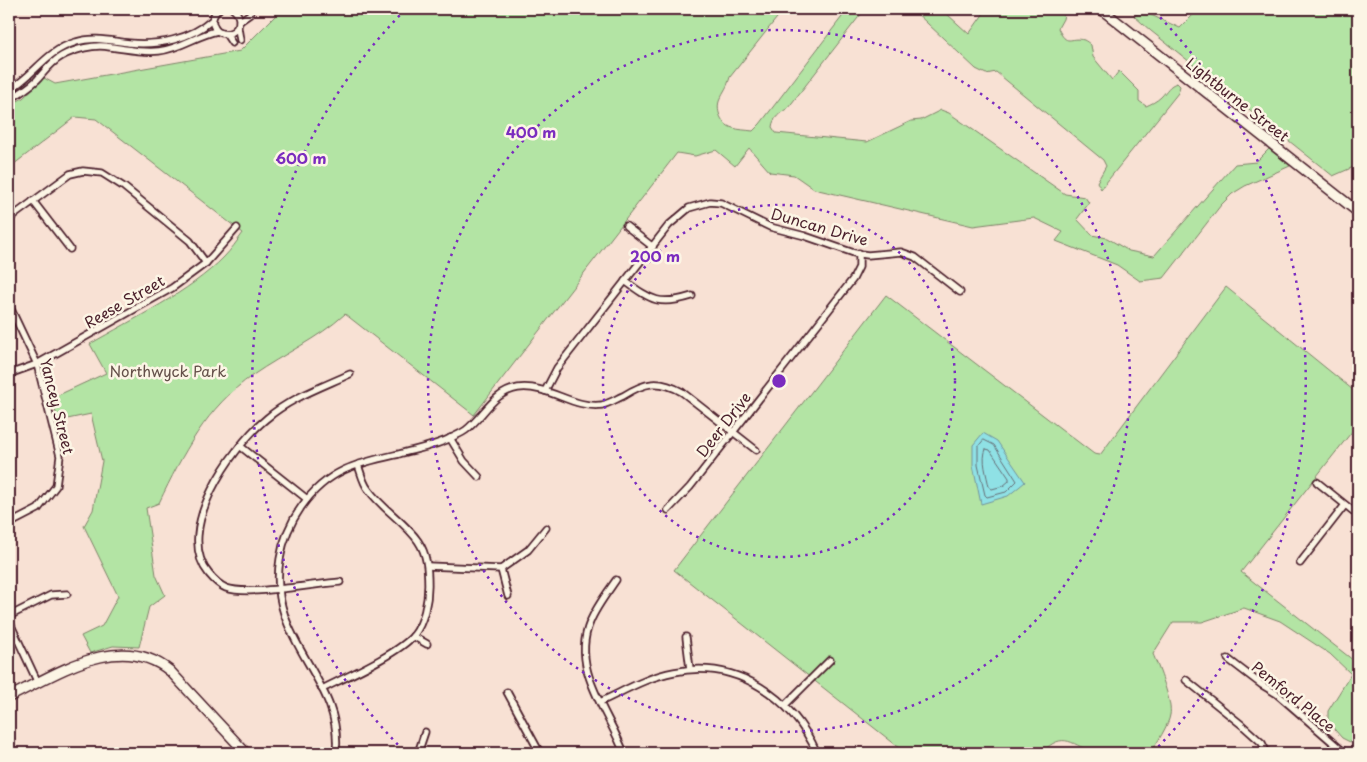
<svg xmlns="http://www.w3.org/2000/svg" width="1367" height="762" font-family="'Playpen Sans',sans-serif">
<rect width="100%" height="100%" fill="#f8e1d4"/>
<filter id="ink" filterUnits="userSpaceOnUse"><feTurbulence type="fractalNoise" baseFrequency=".02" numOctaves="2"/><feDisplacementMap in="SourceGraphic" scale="10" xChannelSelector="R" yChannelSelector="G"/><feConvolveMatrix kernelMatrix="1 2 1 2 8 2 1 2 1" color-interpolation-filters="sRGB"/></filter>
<g filter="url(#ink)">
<g fill="#b3e4a4" stroke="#7e8268">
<path d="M282,9H784L730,77C727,88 724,90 720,99C715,109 721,125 733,128C739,130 746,130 753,131L760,124L848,9H865L788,108C780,113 773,118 772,127L776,133L867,142L911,121L921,120L941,110L949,113L1065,194L1085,197L1089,203L1077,219L1092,235L1107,238L1129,251L1154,256L1235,164L1256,162L1269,149L1290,166L1245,186L1232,194L1221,205L1164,278L1140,281L1117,265L1056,241L1063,232L1034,218L973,226L814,189L794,175L770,172L749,148L735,166L716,150L695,156L677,153L474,415L345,314C318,339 283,354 253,375C206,408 183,453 159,503L146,508L156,575L165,595L149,607L139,647L113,646L90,653L81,636L102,626L118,596L84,526L93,510L102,461L91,414L58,421L52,398L106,373L90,344C133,319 190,292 224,257C231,250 237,241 243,233L96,119L75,117L9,168V106L23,98L44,78L55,84L240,51Z"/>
<path d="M912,9H946L947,14L969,34L984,13L980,9H1065L1063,19L1058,28C1067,48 1070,36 1084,40C1086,41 1089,43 1091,45L1093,57L1112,80L1119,71L1139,91V101L1146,106C1151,104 1157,101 1161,97C1167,91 1169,85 1177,83L1180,86L1178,93L1101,189L1097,182L1106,166L1103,160L996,72L986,74L976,69Z"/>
<path d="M1199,9H1358V165L1333,176L1151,31L1134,16L1142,11L1180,28Z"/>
<path d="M1226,287L1358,394V424L1241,572L1358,664V746L1342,738L1328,722V711L1351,674L1330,654L1280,621L1244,608L1202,622H1173L1153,654C1158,666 1173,703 1170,715C1169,724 1156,745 1150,753C1137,753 1107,756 1096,753C1072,746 1065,729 1041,753H906L674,570L886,295L1094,454L1100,455Z"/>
</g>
<path fill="#8fe1e5" stroke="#73939b" d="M983,433L997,441L1025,482L1008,496L981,504L973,465V445Z"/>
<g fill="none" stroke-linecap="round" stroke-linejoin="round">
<g stroke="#666d75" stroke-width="1">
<path d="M984,440L994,445L1017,481L1006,492L987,497L985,495L978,465V447Z"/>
<path d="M986,449L990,450L1009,478V481L1003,486L992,489L989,487C987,475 981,460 986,449Z"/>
</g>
<defs>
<g id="street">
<path d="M219,9C212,15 210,23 217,31C233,41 248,21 233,9"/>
<path d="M240,21L250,14"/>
<path d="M238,28L240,40"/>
<path d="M226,34L232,43"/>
<path d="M9,90C35,75 45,51 76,42C94,36 111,41 129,43C158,46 191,39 212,20"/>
<path d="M9,100C19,94 28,88 37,80C45,71 51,62 62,56C75,49 94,44 110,47C127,49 142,53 159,51C180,49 197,35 217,31"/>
<path d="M33,201L70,249"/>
<path d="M9,219L70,174L83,171L102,173L124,187L190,241L206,263"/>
<path d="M626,226L653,247"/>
<path d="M625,281C652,301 660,306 692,296"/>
<path d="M9,305L37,364L60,456L56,486L38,509L9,524"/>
<path d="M9,374L37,364L172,288L206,263L237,228"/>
<path d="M545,391L557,368L669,225L689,208L710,202L721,203L770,227L805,236L854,253L868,255L901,252L915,257L960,292"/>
<path d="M450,438L464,461L479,477"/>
<path d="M240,446L307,499"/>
<path d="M1317,482L1358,515"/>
<path d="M668,510L690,487L853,279L859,267V253"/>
<path d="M1300,563L1345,505"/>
<path d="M428,566L501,569L528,550L546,528"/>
<path d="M501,569L508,596"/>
<path d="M616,580C607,593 596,607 590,622C570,669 609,712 624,753"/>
<path d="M340,582C314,584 248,596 226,588C219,585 214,580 209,574C173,531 232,447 266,419C290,398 322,387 350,374"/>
<path d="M9,616L51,595L67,594"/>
<path d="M9,621L38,683"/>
<path d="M413,636L427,644"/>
<path d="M686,637L690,669"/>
<path d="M1228,659L1262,685L1277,694L1345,753"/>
<path d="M1186,680L1242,725L1262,743L1267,753"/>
<path d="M322,689C346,677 398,654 414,635C424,622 428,601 428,585C428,569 427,554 418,541C405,522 382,509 368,489C363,483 361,473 358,465"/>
<path d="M507,692L540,753"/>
<path d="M600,702C624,691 647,677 674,672C737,659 792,697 817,753"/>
<path d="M785,705L830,660"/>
<path d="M336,753C344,679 266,641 280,559C286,522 310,486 344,470C361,462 381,458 399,454C417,449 436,446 453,437C457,435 462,433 466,430C484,416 493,392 518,388C548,384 573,409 602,405C610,403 616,399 623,396C645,382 659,379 682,392L756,450"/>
<path d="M418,753L425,732"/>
<path d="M529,753L538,749"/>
</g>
<g id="secondary">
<path d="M1101,9L1358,212"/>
<path d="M9,697C57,674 120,630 170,671L246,753"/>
</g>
</defs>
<use href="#street" stroke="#4a1f2b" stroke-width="9"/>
<use href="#secondary" stroke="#4a1f2b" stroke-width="12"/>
<use href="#street" stroke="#fcf5e5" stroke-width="5.5"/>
<use href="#secondary" stroke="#fcf5e5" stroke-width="9"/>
</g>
</g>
<g fill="none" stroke="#7b2cbf" stroke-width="2.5" stroke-dasharray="2.5 5">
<circle cx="779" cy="381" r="176"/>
<circle cx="779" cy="381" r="351"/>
<path d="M403 750A527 527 0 0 1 403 12M1155 12A527 527 0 0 1 1155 750"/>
</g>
<g text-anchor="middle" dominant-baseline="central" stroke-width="5" stroke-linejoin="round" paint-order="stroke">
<g font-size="15" fill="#4a1f2b" stroke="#fcf5e5">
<text transform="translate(1238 99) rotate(38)">Lightburne Street</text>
<text transform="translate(820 226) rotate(16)">Duncan Drive</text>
<text transform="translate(124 301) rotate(-30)">Reese Street</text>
<text transform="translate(58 406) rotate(76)">Yancey Street</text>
<text transform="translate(723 424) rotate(-52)">Deer Drive</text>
<text transform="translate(1294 696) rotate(39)">Pemford Place</text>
</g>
<g font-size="15" fill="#645049" stroke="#fcf5e5">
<text x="168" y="370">Northwyck Park</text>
</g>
</g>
<circle cx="779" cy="381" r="8" fill="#7b2cbf" stroke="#fcf5e5" stroke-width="2.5"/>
<g font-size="15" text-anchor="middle" font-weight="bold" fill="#7b2cbf" stroke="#fcf5e5" stroke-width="5" stroke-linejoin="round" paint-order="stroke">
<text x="531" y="138">400 m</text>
<text x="301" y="164">600 m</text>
<text x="655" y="262">200 m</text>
</g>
<rect width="1367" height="762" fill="none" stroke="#fcf5e5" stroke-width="30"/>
<rect x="15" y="15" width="1337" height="732" fill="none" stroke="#4a1f2b" stroke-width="2" filter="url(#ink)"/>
</svg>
